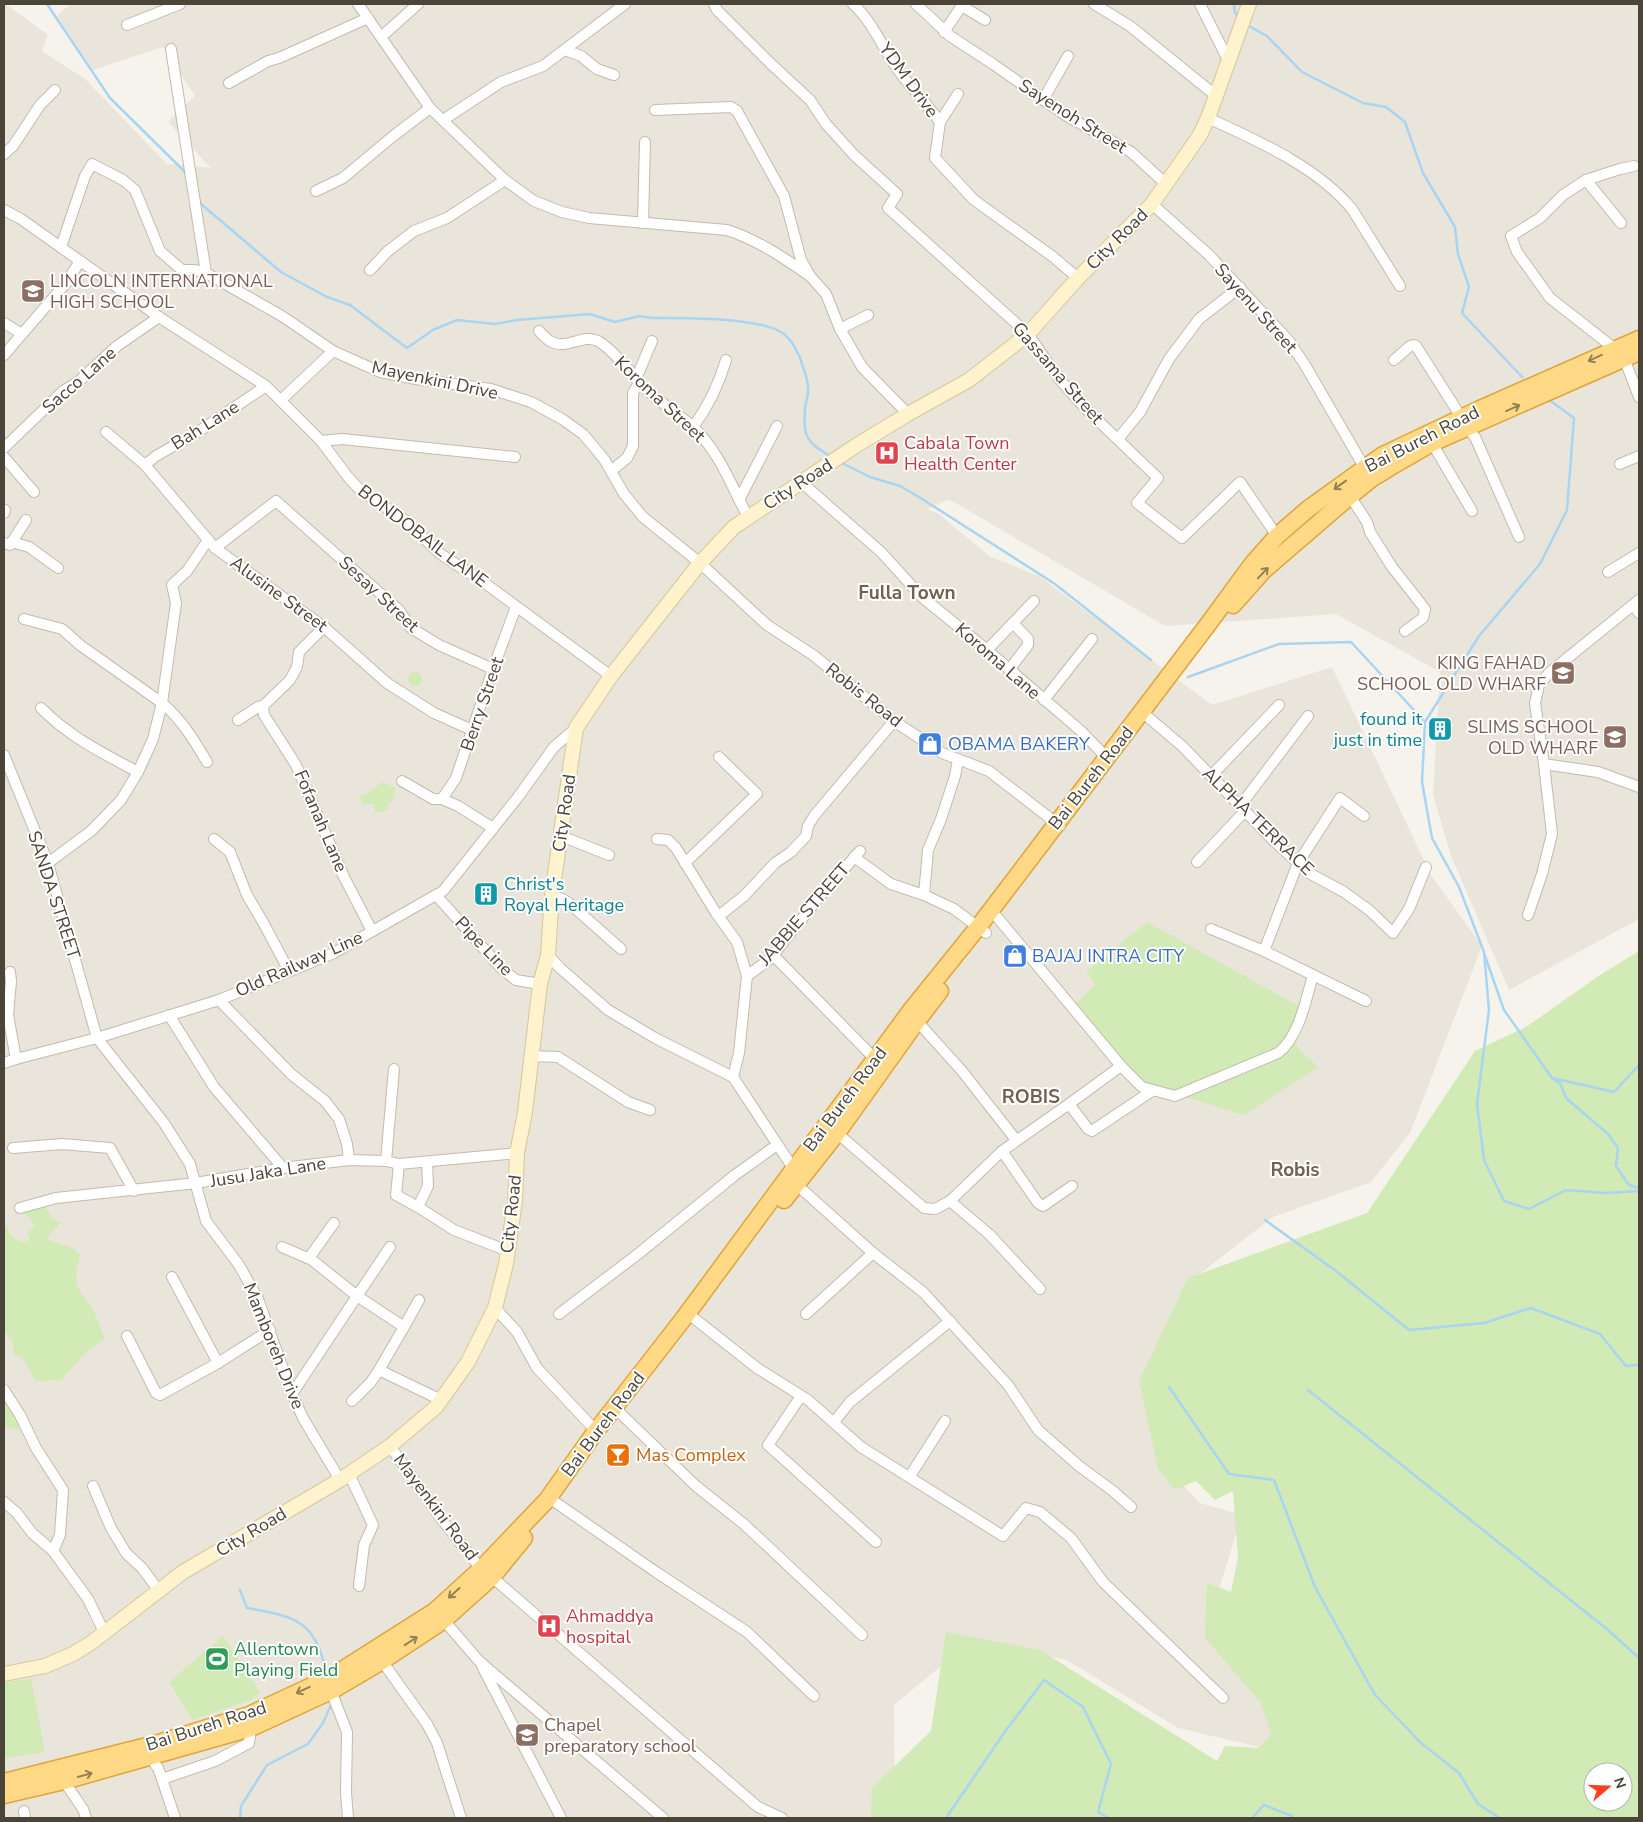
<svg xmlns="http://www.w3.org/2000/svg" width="1643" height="1822" font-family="'Nunito Sans',sans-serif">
<rect width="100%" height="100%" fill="#f6f3ec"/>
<path fill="#eae5da" d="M4,4H6L48,35L42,51L85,79L167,164L211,168L168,122L195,96L163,47L93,70L57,16L70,4H1639V919L1509,990L1451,856L1433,795L1440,672L1336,614L1165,626L954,502L948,500L927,509L939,514L989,556L1039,576L1212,705L1332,667L1431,875L1482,946L1410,1133L1371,1182L1273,1217L1192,1280L1178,1480L1200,1503L1242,1515L1206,1631L1287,1725L1281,1752L1178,1728L1067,1660L971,1641L894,1705L895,1818H4Z"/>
<g fill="#d2eab5" fill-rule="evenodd">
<circle cx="415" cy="679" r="7"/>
<path d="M382,782L395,788L393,801L388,803L387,811L376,812L372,803L363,805L359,796L368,793Z"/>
<path d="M1147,922L1304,1009L1296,1046L1318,1067L1244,1115L1143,1084L1074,1006L1095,984L1086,972Z"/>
<path d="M1639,951V1818H871L872,1788L931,1731L946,1632L1040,1650L1217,1761L1225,1746L1258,1748L1271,1735L1261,1703L1205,1638L1207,1583L1231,1592L1238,1557L1233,1491L1215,1500L1196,1481L1175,1490L1158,1469L1139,1381L1188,1278L1367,1213L1475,1051L1526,1027L1600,975ZM1593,1772H1623V1802H1593Z"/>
<path d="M45,1205L52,1219L61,1222L46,1239L72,1248L80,1254L76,1273L77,1287L93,1309L105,1339L86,1352L61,1380L36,1381L24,1360L14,1354L13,1343L4,1330V1222L13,1238L24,1242L29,1240L28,1232L35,1226L30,1218L23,1213Z"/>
<path d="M4,1391L20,1415L18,1430L4,1427Z"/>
<path d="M223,1636L260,1692L251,1700L192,1720L169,1682Z"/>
<path d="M31,1679L45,1752L4,1758V1682Z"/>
</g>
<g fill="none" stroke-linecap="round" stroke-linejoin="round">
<g stroke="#a9d4f2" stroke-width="2.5">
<path d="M47,4L110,98L183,170L187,176"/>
<path d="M1234,4L1235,13L1239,18"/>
<path d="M1247,25L1267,36L1302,72L1363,103L1386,107L1405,122L1423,173L1455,227L1458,254L1469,287L1462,313L1522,377"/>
<path d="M199,199L201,204L281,272L327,297L350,305L407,348L433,330L457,320L495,324L517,320L590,314L615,322L639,316L652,318C683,318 756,317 781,332C792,339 800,355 803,367C806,375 809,385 808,393C808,398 805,403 805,408C803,438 806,441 831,457"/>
<path d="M840,462L870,477L900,486L919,497L1055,584L1151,660"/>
<path d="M1188,677L1279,644L1351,642L1425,722L1422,782L1432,838L1459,887L1484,952L1489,1010L1477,1104L1484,1160L1504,1201L1529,1209L1566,1190L1606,1193L1639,1191"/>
<path d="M1425,722L1479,636L1540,564L1567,510L1574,418L1548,399"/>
<path d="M1485,956L1504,1010L1552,1078L1614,1092L1639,1065"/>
<path d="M1553,1079L1560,1083L1566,1098L1608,1134L1618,1148L1616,1166L1629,1185L1639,1188"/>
<path d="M1265,1220L1336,1271L1409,1330L1484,1323L1531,1308L1600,1334L1626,1366L1639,1365"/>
<path d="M1169,1387L1229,1474L1274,1480L1315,1587L1375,1695L1421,1743L1459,1773L1478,1804L1500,1818"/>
<path d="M1308,1390L1608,1630L1639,1658"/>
<path d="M240,1590L247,1608C295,1616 316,1621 326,1673"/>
<path d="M240,1818L241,1806L267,1765L308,1744L323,1723L331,1705"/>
<path d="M946,1818L1004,1733L1044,1680L1083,1707L1111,1764L1098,1812L1109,1818"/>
<path d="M1252,1818L1264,1805L1292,1816L1293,1818"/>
</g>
<defs>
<g id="minor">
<path d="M358,4L430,108L505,180L534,201L562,212L589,218L727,230C758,240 784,258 810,276"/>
<path d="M714,4L717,10L770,63L810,100L826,124L854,155L897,194L888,208L1028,334L1060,380L1087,410L1158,478L1137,503L1182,538L1240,482L1277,536"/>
<path d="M853,4C874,23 884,52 901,74C913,90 928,105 940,122L935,158L974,200L1052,256L1078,278"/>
<path d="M916,4L950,36L993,64L1065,115L1131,152L1166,184"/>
<path d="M1094,4L1130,26L1215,95"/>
<path d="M1200,4L1228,60"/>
<path d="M962,6L985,20"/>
<path d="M127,25L180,4"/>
<path d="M944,32L963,4"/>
<path d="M381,37L418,4"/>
<path d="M171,49L206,273"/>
<path d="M565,50L581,56L597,69L614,75"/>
<path d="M229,83L268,61L279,58L368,18"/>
<path d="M1043,100L1068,56"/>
<path d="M655,110L731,107L737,111L784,196L801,260L810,276L826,294L840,329L862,367L908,414"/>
<path d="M1208,118C1258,141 1316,166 1352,209L1400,286"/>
<path d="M443,120L501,82L543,66L625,4"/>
<path d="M940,122L958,94"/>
<path d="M4,154L13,146L40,105L55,90"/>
<path d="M1634,166L1620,169L1586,180L1563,195L1540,218L1511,236L1517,252L1550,298L1615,349L1624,358L1639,397"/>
<path d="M1586,180L1621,223"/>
<path d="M316,191L343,178L392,137L430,108"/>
<path d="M1152,204L1209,255L1289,341L1305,365L1367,472"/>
<path d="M4,210L21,219L159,317L266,386L321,441L348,477L361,491L405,520L439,553L486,584L611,676"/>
<path d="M643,223L645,142"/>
<path d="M61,247L85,176L92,164L123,180L135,190L160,251L182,270H195L206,273L282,316L333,351L380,372L416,379L491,389L531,402L562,419L583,434L604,459L624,494L643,517L700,563L767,625L813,655L894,721L942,753L989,771L1060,826"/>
<path d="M370,270L388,251L414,231L447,218L505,180"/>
<path d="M4,323L22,334"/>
<path d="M840,329L868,315"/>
<path d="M539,331C542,334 546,339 550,341C566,351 583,333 598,341C612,349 628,369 639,382C654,399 675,411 692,426C719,451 731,485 748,517"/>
<path d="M4,355L66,283L80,261"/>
<path d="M1394,360L1410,346L1414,345L1416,346L1456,409L1467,428L1475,437L1519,537"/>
<path d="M636,379L652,341"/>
<path d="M281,400L333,351"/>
<path d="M693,427C708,407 719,384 726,360"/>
<path d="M106,432L145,465L215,548L324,627L387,683L434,713L472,730"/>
<path d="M1118,439L1140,412L1169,359L1199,319L1240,287"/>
<path d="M321,441L342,439L515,457"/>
<path d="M1432,443L1472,511"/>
<path d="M4,448L63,391L78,382L117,346L159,317"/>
<path d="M4,457L34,492"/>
<path d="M1620,464L1639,456"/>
<path d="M145,465L156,456L198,432L266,386"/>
<path d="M611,471L627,458L633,446V393L639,383"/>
<path d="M801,482L881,552L922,597L987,650L1081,731L1106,757"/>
<path d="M1350,496L1367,522L1370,532L1392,567L1425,609L1423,618L1405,631"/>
<path d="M739,500L777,426"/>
<path d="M4,513L5,510"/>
<path d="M12,542L26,520"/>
<path d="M4,543L10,545L12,542L29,547L58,568"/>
<path d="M215,548L276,501L399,610L411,628L439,645L493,669"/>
<path d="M1608,572L1639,553"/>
<path d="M1639,600L1549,673L1539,685L1535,703L1544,764L1598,772L1639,787"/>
<path d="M1633,605L1639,613"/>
<path d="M24,619L62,629L80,645L162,703C182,720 194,740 207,762"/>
<path d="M324,627L299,652L297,667L290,680L263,706L264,715L296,765L344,877L372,931"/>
<path d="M987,650L1034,601"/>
<path d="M1009,670L1028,645V639L1013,623"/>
<path d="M1044,700L1092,639"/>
<path d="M41,708C68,736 104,754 138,772"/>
<path d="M1142,712L1182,746L1272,839L1309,873L1344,892L1369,910L1393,933L1409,909L1426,867"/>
<path d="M238,720L258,707L263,706"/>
<path d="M4,755L48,863L97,1038L164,1123L190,1164L206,1221L239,1265L258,1299L292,1394L303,1418L340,1480"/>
<path d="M1211,776L1279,705"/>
<path d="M402,781L433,799H442L458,806L493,828"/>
<path d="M442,799L456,778L493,669L516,607"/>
<path d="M1240,806L1308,716"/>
<path d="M1364,816L1340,798L1298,863L1264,951L1366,1001"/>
<path d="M561,836L609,855"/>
<path d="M214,839L230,852L247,895L264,924L289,971"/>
<path d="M657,839L668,840L676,848L716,913L737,942L747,976L739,1053L733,1077L793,1168"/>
<path d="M854,857L891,884L924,895L954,909L986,933"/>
<path d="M1197,862L1245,811"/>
<path d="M48,863L91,831L121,800L138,772L153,739L162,703L176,603L172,585L187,571L208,540"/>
<path d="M685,863L757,794L719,757"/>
<path d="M552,894L568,902L621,949"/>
<path d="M436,895L501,968L516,980L540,984"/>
<path d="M924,895L928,850L941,819L955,776L958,760"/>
<path d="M1528,915L1542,874L1552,834L1544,764"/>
<path d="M719,916L744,896L775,863L791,852L806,836L808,826L814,816L894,721"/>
<path d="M997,917L1121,1066L1142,1087L1175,1096L1278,1053C1299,1037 1306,1000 1313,975"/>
<path d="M1211,929L1264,951"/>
<path d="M548,955L560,968L608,1010L655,1038L733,1077"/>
<path d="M773,955L879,1063"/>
<path d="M10,972L11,981L8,1015L16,1059"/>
<path d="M747,976L770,959L820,896L860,851"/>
<path d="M219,1000L291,1074L325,1101L339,1119L347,1144L349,1160"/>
<path d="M169,1015L214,1087L283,1168"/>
<path d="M917,1021L962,1071L1016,1140"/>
<path d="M531,1056L558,1057L628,1102L650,1110"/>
<path d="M4,1063L16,1059L97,1038L219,1000L334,953L443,891L518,797L554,747L576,728"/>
<path d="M1069,1104L1088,1129L1092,1131L1152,1091"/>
<path d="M837,1133L924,1208L935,1209L950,1201L1002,1151L1069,1104L1121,1066"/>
<path d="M13,1148L62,1144L110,1148L134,1191"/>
<path d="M1002,1151L1038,1203L1043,1206L1072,1186"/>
<path d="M386,1161L394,1069"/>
<path d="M399,1164L396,1195L418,1207L428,1186L427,1162"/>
<path d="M796,1184L873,1253L923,1292L1008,1385L1038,1430L1079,1466L1113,1491L1131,1507"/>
<path d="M950,1201L990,1235L1040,1289"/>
<path d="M418,1207L454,1230L508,1251"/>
<path d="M20,1208L56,1198L196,1183L283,1168L349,1160L386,1161L399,1164L517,1153"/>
<path d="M282,1247L312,1260L357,1296L292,1394"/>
<path d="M390,1247L357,1296L404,1327L379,1370L441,1400"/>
<path d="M309,1258L334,1223"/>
<path d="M172,1277L218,1363L270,1330"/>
<path d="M495,1308L517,1332L537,1368L596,1431"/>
<path d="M559,1314L638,1254L735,1175L777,1145"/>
<path d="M806,1314L873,1253"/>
<path d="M695,1319L757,1368L808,1400L861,1447L1003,1536L1026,1508L1040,1512L1071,1538L1103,1582L1223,1698"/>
<path d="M404,1327L419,1300"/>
<path d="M127,1336L156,1393L160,1395L218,1363"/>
<path d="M4,1390L20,1415L36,1448L63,1490L60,1535L53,1551L32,1533L17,1513L4,1502"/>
<path d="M801,1396L768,1445L876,1542"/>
<path d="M352,1401L371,1382L379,1370"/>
<path d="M621,1414L696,1486L745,1525L862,1635"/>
<path d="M834,1422L850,1402L950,1321"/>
<path d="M390,1446L443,1521L481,1569"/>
<path d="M349,1474L373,1525L364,1545L359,1586"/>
<path d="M910,1476L945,1421"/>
<path d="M93,1486L111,1528L126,1553L142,1568L159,1591"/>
<path d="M555,1502L656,1572L747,1632L814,1696"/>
<path d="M53,1551L88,1599L104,1632"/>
<path d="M492,1577L758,1807L782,1818"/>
<path d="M441,1617L479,1661L663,1818"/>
<path d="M382,1661L427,1724L437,1743L461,1818"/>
<path d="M482,1666L561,1818"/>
<path d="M331,1691L347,1732L346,1793L348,1818"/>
<path d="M150,1757L158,1768L162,1779L215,1761L249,1743L251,1728"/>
<path d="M162,1779L175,1818"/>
<path d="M64,1781L83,1809L86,1818"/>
<path d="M24,1811L25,1818"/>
</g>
<path id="secondary" d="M4,1674L45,1666L73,1654L91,1643L183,1572L340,1480L390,1446L436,1407L468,1362L495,1308L506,1264L515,1201L517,1153L525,1112L540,984L548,955L552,894L576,728L611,676L700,563L734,527L857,445L908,414L969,380L1028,334L1078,278L1152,204L1200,135L1208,118L1249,4"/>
<g id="trunk">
<path d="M1233,605L1264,570L1350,496L1371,479L1394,465L1432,443L1639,352"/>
<path d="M784,1200L837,1133L917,1021L940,991"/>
<path d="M4,1782L155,1744L249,1715L331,1677L435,1611L481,1569L547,1500L596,1431L684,1318L912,1009L979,926L1209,623L1253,563L1277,536L1308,509L1383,455L1480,409L1639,339"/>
<path d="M4,1795L64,1781L251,1728L331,1691L382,1661L444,1620L492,1577L524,1538"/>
</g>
</defs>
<use href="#minor" stroke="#c2bbae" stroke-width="12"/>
<use href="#secondary" stroke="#d6c79b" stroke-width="16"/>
<use href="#trunk" stroke="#e0a43c" stroke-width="19"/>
<use href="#minor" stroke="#fff" stroke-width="10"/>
<use href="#secondary" stroke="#fff3cd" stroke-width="14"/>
<use href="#trunk" stroke="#ffd985" stroke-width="16"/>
</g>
<defs><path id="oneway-shaft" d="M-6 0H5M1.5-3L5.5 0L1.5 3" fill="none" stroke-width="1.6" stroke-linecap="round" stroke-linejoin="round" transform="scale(1.25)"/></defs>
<g stroke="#938057">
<use href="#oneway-shaft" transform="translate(1595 358) rotate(155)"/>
<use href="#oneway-shaft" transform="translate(1513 408) rotate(-24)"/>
<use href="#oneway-shaft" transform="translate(1340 485) rotate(144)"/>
<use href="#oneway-shaft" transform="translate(1263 573) rotate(-46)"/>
<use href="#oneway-shaft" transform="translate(454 1593) rotate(138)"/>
<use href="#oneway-shaft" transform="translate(411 1641) rotate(-33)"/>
<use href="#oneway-shaft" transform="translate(303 1690) rotate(155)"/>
<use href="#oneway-shaft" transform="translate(85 1775) rotate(-15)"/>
</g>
<defs>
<symbol id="school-square" viewBox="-11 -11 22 22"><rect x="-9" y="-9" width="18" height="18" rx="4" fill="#8d6e63" stroke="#fff"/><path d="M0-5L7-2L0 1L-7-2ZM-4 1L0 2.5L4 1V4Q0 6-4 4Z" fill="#fff"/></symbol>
<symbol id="hospital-square" viewBox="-11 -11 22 22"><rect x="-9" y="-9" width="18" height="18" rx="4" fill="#e0444e" stroke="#fff"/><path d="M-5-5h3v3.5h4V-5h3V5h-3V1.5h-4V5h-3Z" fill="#fff"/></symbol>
<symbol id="building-square" viewBox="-11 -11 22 22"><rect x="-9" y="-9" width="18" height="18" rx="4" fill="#0f9aa8" stroke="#fff"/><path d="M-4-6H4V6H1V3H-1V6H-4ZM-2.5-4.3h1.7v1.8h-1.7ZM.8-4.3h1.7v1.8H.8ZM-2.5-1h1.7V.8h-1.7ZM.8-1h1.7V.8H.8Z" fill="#fff"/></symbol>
<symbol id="shop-square" viewBox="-11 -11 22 22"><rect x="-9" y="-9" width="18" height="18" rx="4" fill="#3f7fe0" stroke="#fff"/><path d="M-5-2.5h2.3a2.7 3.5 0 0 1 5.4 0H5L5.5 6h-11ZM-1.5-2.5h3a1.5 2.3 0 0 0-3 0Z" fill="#fff"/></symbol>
<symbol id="bar-square" viewBox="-11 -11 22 22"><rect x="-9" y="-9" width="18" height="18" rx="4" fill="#e8710a" stroke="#fff"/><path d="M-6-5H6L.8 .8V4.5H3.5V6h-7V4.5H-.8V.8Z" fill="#fff"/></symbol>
<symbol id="stadium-square" viewBox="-11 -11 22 22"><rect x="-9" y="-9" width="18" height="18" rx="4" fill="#2e9e5b" stroke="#fff"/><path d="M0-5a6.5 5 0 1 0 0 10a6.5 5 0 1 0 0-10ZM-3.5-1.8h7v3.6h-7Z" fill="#fff"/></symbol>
</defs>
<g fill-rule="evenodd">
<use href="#school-square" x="19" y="277" width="28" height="28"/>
<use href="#hospital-square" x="873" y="439" width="28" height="28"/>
<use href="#school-square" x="1549" y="659" width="28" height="28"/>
<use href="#building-square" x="1426" y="715" width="28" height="28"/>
<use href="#school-square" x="1601" y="723" width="28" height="28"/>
<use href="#shop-square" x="916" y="730" width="28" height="28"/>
<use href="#building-square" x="472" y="880" width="28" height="28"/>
<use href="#shop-square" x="1001" y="942" width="28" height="28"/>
<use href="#bar-square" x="604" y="1441" width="28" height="28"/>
<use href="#hospital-square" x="535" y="1612" width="28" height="28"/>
<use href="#stadium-square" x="203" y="1645" width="28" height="28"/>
<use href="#school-square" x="513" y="1721" width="28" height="28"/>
</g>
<g text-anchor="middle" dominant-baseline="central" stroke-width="4" stroke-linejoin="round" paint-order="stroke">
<g font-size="18" fill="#4b4439" stroke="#fff">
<text transform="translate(909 80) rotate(54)">YDM Drive</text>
<text transform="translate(1073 116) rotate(32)">Sayenoh Street</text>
<text transform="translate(1117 239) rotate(-45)">City Road</text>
<text transform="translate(1256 308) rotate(48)">Sayenu Street</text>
<text transform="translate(1058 373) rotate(49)">Gassama Street</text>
<text transform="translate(79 380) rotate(-41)">Sacco Lane</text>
<text transform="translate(435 380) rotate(12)">Mayenkini Drive</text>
<text transform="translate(660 399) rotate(43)">Koroma Street</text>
<text transform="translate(205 425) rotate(-32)">Bah Lane</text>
<text transform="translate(1422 439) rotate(-27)">Bai Bureh Road</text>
<text transform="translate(798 484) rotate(-33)">City Road</text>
<text transform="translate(423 536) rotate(37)">BONDOBAIL LANE</text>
<text transform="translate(279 594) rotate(36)">Alusine Street</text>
<text transform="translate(379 594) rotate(43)">Sesay Street</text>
<text transform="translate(998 661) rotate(41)">Koroma Lane</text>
<text transform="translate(864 695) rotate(38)">Robis Road</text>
<text transform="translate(482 704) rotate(-71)">Berry Street</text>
<text transform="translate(1091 778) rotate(-52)">Bai Bureh Road</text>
<text transform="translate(564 813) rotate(-82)">City Road</text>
<text transform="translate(321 821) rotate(67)">Fofanah Lane</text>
<text transform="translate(1258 821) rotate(44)">ALPHA TERRACE</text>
<text transform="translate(54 895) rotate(72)">SANDA STREET</text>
<text transform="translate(804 914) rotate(-49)">JABBIE STREET</text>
<text transform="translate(484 946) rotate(46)">Pipe Line</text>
<text transform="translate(299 964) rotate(-24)">Old Railway Line</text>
<text transform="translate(845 1099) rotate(-53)">Bai Bureh Road</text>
<text transform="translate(268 1172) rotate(-9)">Jusu Jaka Lane</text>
<text transform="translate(511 1214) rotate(-84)">City Road</text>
<text transform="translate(274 1346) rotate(68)">Mamboreh Drive</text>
<text transform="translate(603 1424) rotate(-53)">Bai Bureh Road</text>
<text transform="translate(436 1507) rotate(53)">Mayenkini Road</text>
<text transform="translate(251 1532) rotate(-31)">City Road</text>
<text transform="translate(206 1726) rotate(-18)">Bai Bureh Road</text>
</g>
<g font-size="18" fill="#785e54" stroke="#fff" text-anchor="start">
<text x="50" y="281">LINCOLN INTERNATIONAL<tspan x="50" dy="21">HIGH SCHOOL</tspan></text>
<text x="1546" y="663" text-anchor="end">KING FAHAD<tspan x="1546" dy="21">SCHOOL OLD WHARF</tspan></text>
<text x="1598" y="727" text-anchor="end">SLIMS SCHOOL<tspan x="1598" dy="21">OLD WHARF</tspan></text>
<text x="544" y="1725">Chapel<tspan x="544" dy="21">preparatory school</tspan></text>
</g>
<g font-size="18" fill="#be3a42" stroke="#fff" text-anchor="start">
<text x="904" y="443">Cabala Town<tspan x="904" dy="21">Health Center</tspan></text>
<text x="566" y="1616">Ahmaddya<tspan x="566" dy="21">hospital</tspan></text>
</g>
<g font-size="18" fill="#0d838f" stroke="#fff" text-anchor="end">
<text x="1422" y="719">found it<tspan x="1422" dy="21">just in time</tspan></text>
<text x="504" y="884" text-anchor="start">Christ's<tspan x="504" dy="21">Royal Heritage</tspan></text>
</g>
<g font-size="18" fill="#366cbe" stroke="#fff" text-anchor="start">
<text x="948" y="744">OBAMA BAKERY</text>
<text x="1032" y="956">BAJAJ INTRA CITY</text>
</g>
<g font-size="18" fill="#c56008" stroke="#fff" text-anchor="start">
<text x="636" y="1455">Mas Complex</text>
</g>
<g font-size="18" fill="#27864d" stroke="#fff" text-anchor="start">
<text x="234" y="1649">Allentown<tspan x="234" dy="21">Playing Field</tspan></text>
</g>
<g font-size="19" font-weight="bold" fill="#6e6250" stroke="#fff">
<text x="907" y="593">Fulla Town</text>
<text x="1031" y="1097">ROBIS</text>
<text x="1295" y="1170">Robis</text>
</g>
</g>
<rect width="1643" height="1822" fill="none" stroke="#4b4439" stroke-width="10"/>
<g transform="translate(1608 1787) rotate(71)"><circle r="24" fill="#ffffff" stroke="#b7b4b0"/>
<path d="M0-4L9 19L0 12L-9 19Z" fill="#fc3f1d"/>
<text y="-8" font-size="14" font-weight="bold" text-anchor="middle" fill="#4b4439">N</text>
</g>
</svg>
